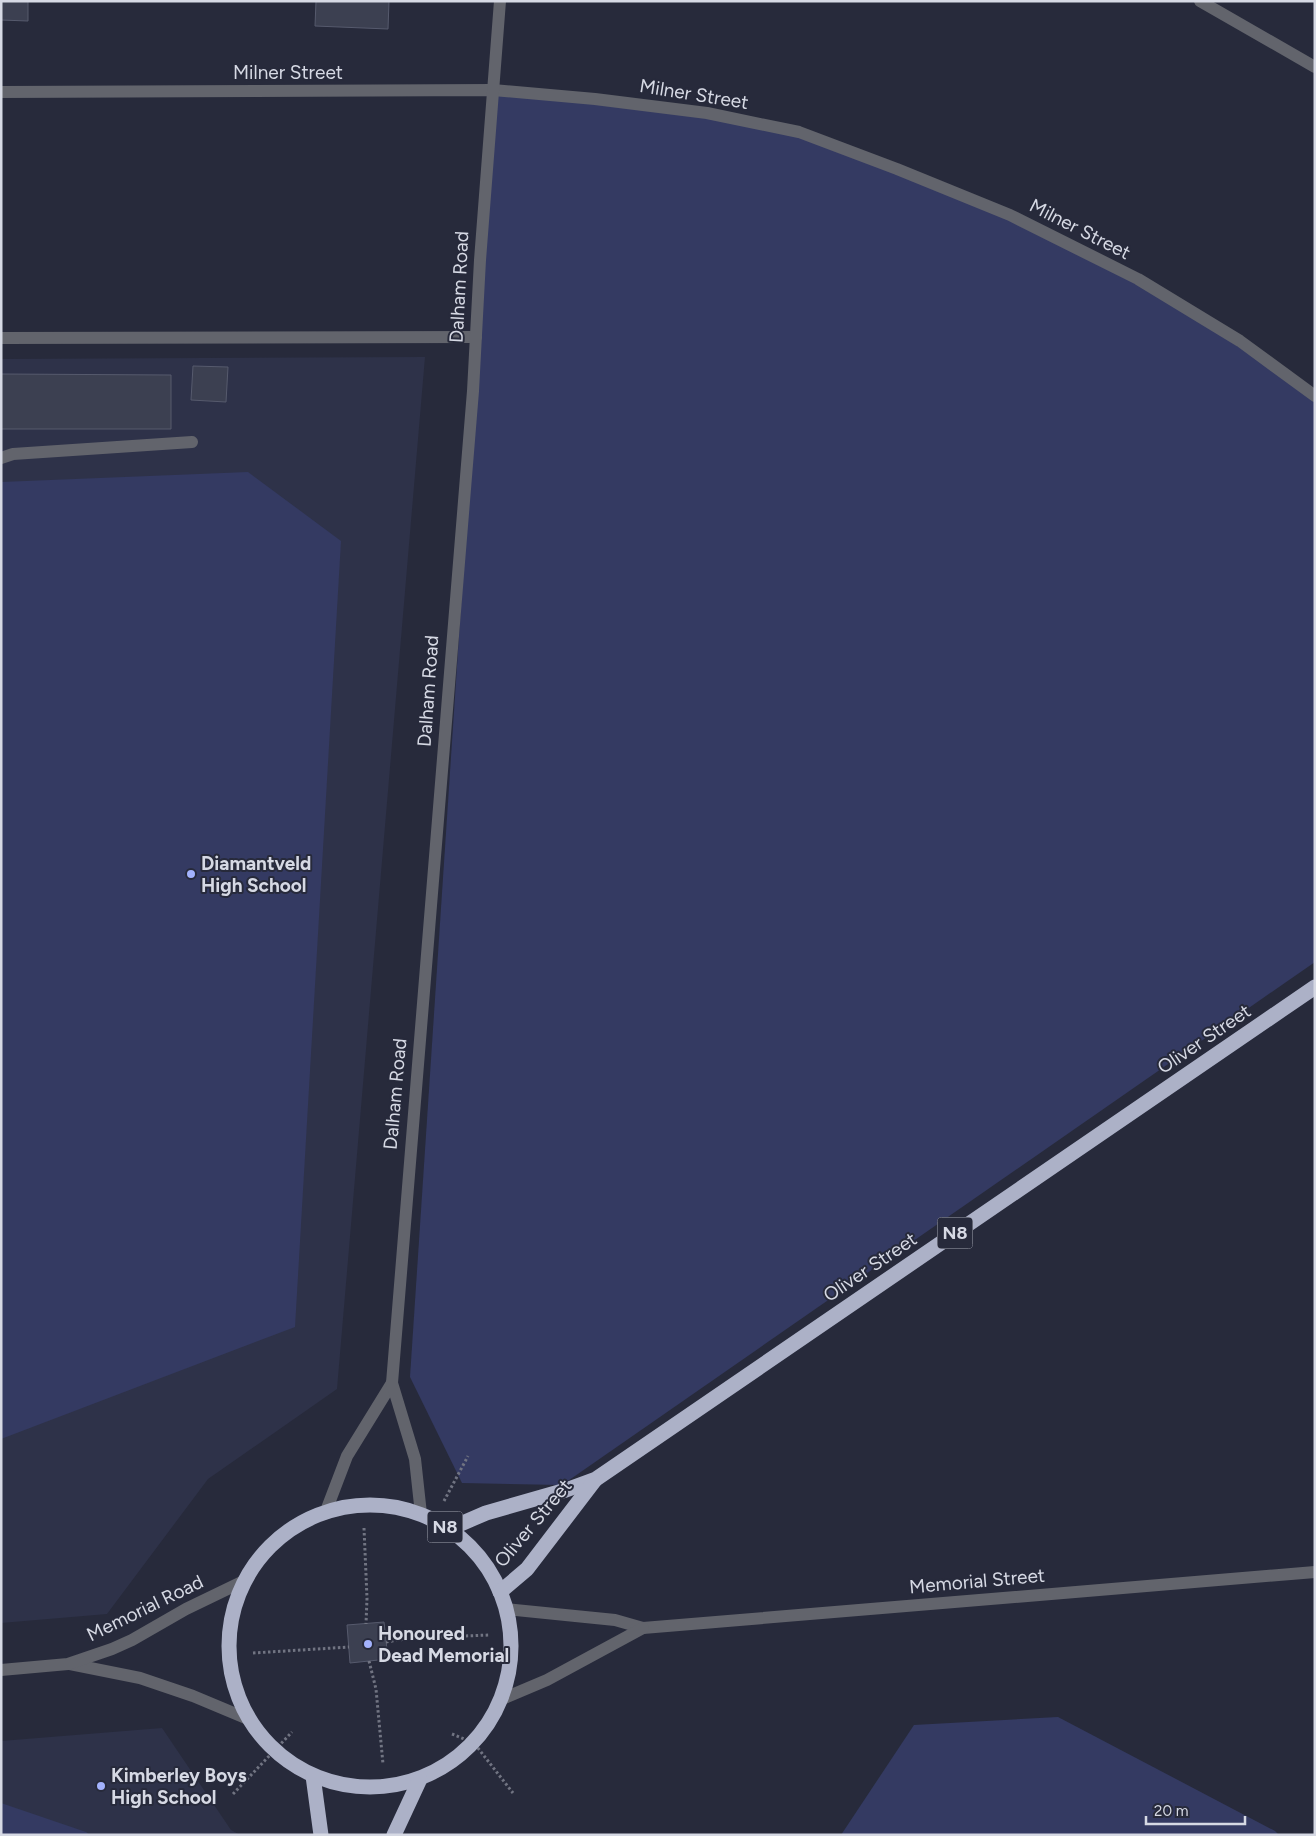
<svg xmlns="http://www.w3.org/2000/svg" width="1316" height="1836" font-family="Figtree,sans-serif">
<rect width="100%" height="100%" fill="#272a3b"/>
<g fill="#2e3249">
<path d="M425,357L337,1389L208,1479L107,1614L1,1623V359Z"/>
<path d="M162,1728L231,1830L240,1835H1V1741Z"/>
</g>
<g fill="#343a62">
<path d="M495,92L796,129L1074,241L1315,396V962L562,1485L462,1483L410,1377Z"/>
<path d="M248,472L341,541L295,1327L1,1439V482Z"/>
<path d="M1058,1717L1275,1831L1279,1835H841L914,1725Z"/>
<path d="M1,1803L86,1832L90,1835H1Z"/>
</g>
<g fill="#3c4051" stroke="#565a6d">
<path d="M1,1H28V21L1,20Z"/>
<path d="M316,1H389L388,29L315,26Z"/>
<path d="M193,366L228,367L226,402L191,400Z"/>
<path d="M1,374L171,375V429H1Z"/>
<path d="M384,1622L388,1659L350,1663L347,1625Z"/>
</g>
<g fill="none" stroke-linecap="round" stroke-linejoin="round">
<g stroke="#717482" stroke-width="3" stroke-dasharray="2.5 2.5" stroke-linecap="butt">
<path d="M444,1501L468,1456"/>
<path d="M364,1528L367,1598L366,1624"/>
<path d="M386,1642L412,1638L490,1635"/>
<path d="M253,1653L349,1647"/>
<path d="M369,1661L376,1689L383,1764"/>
<path d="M452,1734L474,1743L513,1793"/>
<path d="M233,1794L292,1732"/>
</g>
<g stroke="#62646c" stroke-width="12">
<path d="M1200,1L1315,67"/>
<path d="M1,92L493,90L595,99L707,113L799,132L897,169L1010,215L1138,279L1240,341L1315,396"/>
<path d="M1,338L476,337"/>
<path d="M1,458L13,454L192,442"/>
<path d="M326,1511L347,1456L392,1383"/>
<path d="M421,1514L415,1459L392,1383L473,391L480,260L500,1"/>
<path d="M506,1609L615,1620L643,1628L1315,1572"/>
<path d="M70,1664L140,1678L193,1696L248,1719"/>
<path d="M1,1670L68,1664L112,1649L132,1640L186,1609L244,1581"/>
<path d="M502,1699L547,1680L643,1628"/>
</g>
<g stroke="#acb1c7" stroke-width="15">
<circle cx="370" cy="1646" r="141"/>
<path d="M449,1529L486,1513L566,1490L596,1479L1315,987"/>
<path d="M500,1592L527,1569L595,1480"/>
<path d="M313,1776L321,1835"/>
<path d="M394,1835L420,1779"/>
</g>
</g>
<g fill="#a3b2fd" stroke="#272a3b" stroke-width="2">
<circle cx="191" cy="874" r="5"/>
<circle cx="368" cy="1644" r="5"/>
<circle cx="101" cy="1786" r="5"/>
</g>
<g text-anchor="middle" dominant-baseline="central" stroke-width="4" stroke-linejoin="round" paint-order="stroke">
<g fill="#272a3b" stroke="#a2a4b1" stroke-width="1">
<rect x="937.5" y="1217.5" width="35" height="31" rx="4"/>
<rect x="427.5" y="1511.5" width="35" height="31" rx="4"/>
</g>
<g font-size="18" font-weight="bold" fill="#d6d9e4">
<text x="955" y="1233">N8</text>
<text x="445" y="1527">N8</text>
</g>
<g font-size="19" fill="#d6d9e4" stroke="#272a3b">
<text x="288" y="72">Milner Street</text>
<text transform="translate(694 94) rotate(9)">Milner Street</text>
<text transform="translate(1080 229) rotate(27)">Milner Street</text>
<text transform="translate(459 287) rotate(-87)">Dalham Road</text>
<text transform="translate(428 691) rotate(-86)">Dalham Road</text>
<text transform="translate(1204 1039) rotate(-34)">Oliver Street</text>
<text transform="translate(395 1094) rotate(-85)">Dalham Road</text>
<text transform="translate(870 1267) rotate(-34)">Oliver Street</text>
<text transform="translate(533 1523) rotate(-50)">Oliver Street</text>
<text transform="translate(977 1581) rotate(-5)">Memorial Street</text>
<text transform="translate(145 1608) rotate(-26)">Memorial Road</text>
</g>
<g font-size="19" font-weight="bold" fill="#d6d9e4" stroke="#272a3b" text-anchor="start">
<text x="201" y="863">Diamantveld<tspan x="201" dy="22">High School</tspan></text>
<text x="378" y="1633">Honoured<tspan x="378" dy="22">Dead Memorial</tspan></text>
<text x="111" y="1775">Kimberley Boys<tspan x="111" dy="22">High School</tspan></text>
</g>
</g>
<rect width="1316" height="1836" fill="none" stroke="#d6d9e4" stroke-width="5"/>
<path d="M1146 1816v8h99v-8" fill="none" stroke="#d6d9e4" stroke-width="2.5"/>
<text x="1154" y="1816" font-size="15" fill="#d6d9e4" stroke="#272a3b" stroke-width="4" paint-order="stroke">20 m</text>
</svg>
